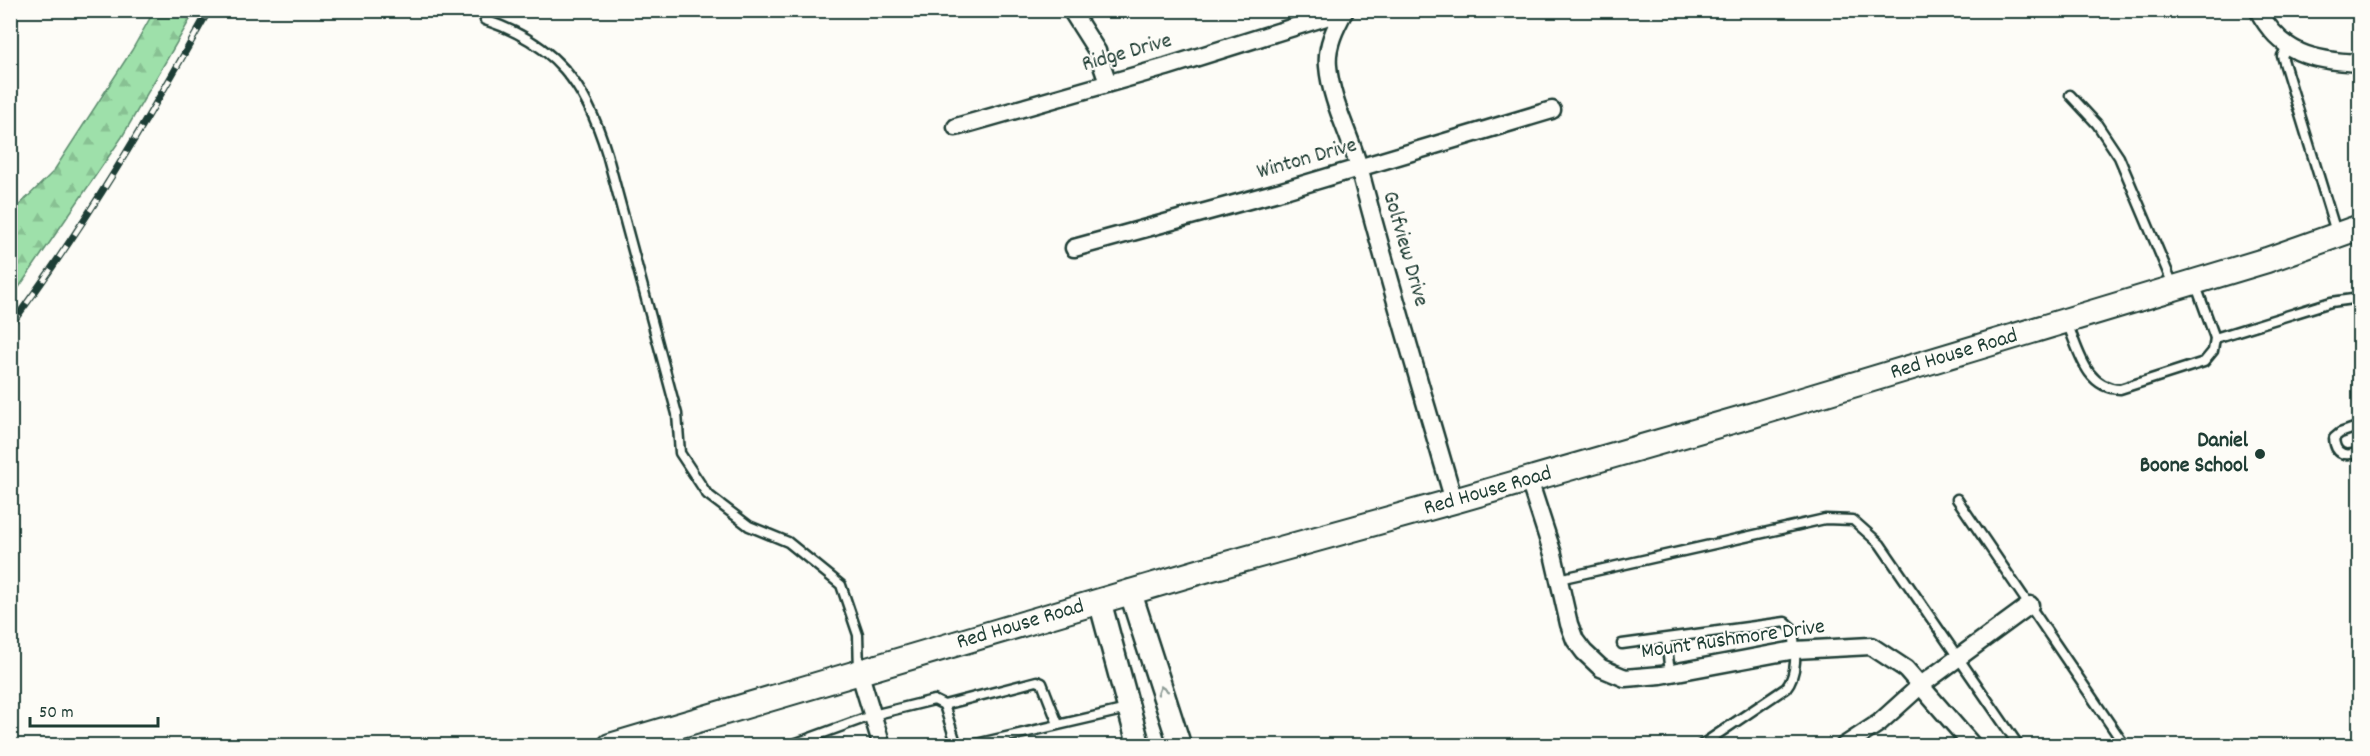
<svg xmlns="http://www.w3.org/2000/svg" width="2370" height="756" font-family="Dekko,sans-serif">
<defs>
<pattern id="forest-firs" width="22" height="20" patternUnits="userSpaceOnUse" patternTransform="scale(1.5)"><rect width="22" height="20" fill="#9ee0aa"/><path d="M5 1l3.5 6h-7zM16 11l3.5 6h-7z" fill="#88c193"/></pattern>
<pattern id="building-hatch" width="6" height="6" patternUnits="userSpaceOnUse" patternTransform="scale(1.5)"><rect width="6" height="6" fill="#e8bb98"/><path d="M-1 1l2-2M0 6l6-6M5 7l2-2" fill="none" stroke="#bb997d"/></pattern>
<filter id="shadow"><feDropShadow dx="3.5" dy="6" stdDeviation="1.5" flood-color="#0004"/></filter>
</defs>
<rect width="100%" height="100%" fill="#fdfcf7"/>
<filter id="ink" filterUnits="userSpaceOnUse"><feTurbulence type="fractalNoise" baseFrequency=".0167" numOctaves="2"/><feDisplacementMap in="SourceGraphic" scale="12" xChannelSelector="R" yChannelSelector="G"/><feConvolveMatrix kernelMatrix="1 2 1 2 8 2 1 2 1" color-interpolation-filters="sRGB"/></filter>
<g filter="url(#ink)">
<path fill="url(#forest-firs)" stroke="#5e8e6f" stroke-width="1.5" d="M154,11H195L122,137L11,299V213L53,172L132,50Z"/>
<path fill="url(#building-hatch)" stroke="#1f3d34" stroke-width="1.5" filter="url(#shadow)" d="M2360,10V15L2310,11V10Z"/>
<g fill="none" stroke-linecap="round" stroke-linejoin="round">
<defs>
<g id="service">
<path d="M485,20C555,43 586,84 607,154L677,414L680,453L707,494L749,526L788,542L841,585L858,635L859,671"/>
<path d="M2287,47L2282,56L2336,232"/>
<path d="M2070,95L2097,124L2119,157L2174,287"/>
<path d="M2067,323C2079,350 2085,388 2120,389L2204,362L2213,351L2215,338L2195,283"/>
<path d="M2215,338L2331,302L2360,298"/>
<path d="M2360,426L2340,433L2334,438C2335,455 2345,457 2360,452"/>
<path d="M1957,499L2125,746"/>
<path d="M1559,579L1825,519L1853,520L1880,544L2019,746"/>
<path d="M1666,639L1670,673"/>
<path d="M1622,644L1785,622L1793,629C1795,648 1799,672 1786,688L1700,746"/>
<path d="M944,705L957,746"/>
<path d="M788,746L873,715L934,700L944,705L1037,681L1042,683L1058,724"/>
<path d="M967,746L1127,709"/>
</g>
<g id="minor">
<path d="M1071,10L1097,51L1108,83"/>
<path d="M1345,10C1335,28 1326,46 1328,66C1331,103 1351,136 1360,171C1389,282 1422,391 1454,501"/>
<path d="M2258,10C2281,54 2313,61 2360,63"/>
<path d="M956,127L1166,67L1345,11"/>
<path d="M1074,248L1278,192L1552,110"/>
<path d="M1529,480L1553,554L1569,624L1575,640L1584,652L1601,668L1625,678L1661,675L1795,650L1871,646L1906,669L1973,746"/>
<path d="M859,671L882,746"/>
<path d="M1844,746L1879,723L1921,685L2030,605"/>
</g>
<g id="tertiary">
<path d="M1130,591L1180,746"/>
<path d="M1100,602L1139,746"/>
</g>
<g id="secondary">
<path id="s1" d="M610,746L1205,570L1454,501L1753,415L2267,260L2360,227"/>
</g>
</defs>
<use href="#service" stroke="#1f3d34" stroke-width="13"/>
<use href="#minor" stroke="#1f3d34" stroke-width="21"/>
<use href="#tertiary" stroke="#1f3d34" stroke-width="26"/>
<use href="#secondary" stroke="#1f3d34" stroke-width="28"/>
<use href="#service" stroke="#fdfcf7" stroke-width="8"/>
<use href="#minor" stroke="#fdfcf7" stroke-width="16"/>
<use href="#tertiary" stroke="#fdfcf7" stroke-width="21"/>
<use href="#secondary" stroke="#fdfcf7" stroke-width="24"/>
<defs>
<path id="rail" d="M10,326C85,226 148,119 209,10"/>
</defs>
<use href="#rail" stroke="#1f3d34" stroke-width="7"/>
<use href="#rail" stroke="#fdfcf7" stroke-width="4.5" stroke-dasharray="14" stroke-linecap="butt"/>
</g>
<defs><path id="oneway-chevron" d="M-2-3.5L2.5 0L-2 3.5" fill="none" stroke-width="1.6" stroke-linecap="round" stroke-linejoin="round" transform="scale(1.5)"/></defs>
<use stroke="#8e9c96" href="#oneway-chevron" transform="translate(1162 690) rotate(-108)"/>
</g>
<circle fill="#1f3d34" stroke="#fdfcf7" stroke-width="2" cx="2260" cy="454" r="6"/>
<g text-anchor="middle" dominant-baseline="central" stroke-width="4.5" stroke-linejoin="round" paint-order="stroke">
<g font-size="22" fill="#1f3d34" stroke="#fdfcf7">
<text transform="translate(1127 53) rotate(-16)">Ridge Drive</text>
<text transform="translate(1307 159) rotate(-16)">Winton Drive</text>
<text transform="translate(1405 249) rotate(74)">Golfview Drive</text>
<text stroke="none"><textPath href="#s1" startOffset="1400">Red House Road</textPath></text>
<text stroke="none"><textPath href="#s1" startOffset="914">Red House Road</textPath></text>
<text stroke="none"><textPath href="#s1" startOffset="428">Red House Road</textPath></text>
<text transform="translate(1733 640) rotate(-8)">Mount Rushmore Drive</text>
</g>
<g font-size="22" font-weight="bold" fill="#1f3d34" stroke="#fdfcf7" text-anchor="end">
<text x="2248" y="441">Daniel<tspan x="2248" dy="25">Boone School</tspan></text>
</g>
</g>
<rect width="2370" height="756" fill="none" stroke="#fdfcf7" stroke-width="36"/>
<rect x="18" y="18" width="2334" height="720" fill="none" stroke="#1f3d34" stroke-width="2" filter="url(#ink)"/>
<path d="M30 717v9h128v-9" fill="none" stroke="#1f3d34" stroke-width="3"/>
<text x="39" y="717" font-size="18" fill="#1f3d34" stroke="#fdfcf7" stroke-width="4.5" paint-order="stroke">50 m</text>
</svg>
